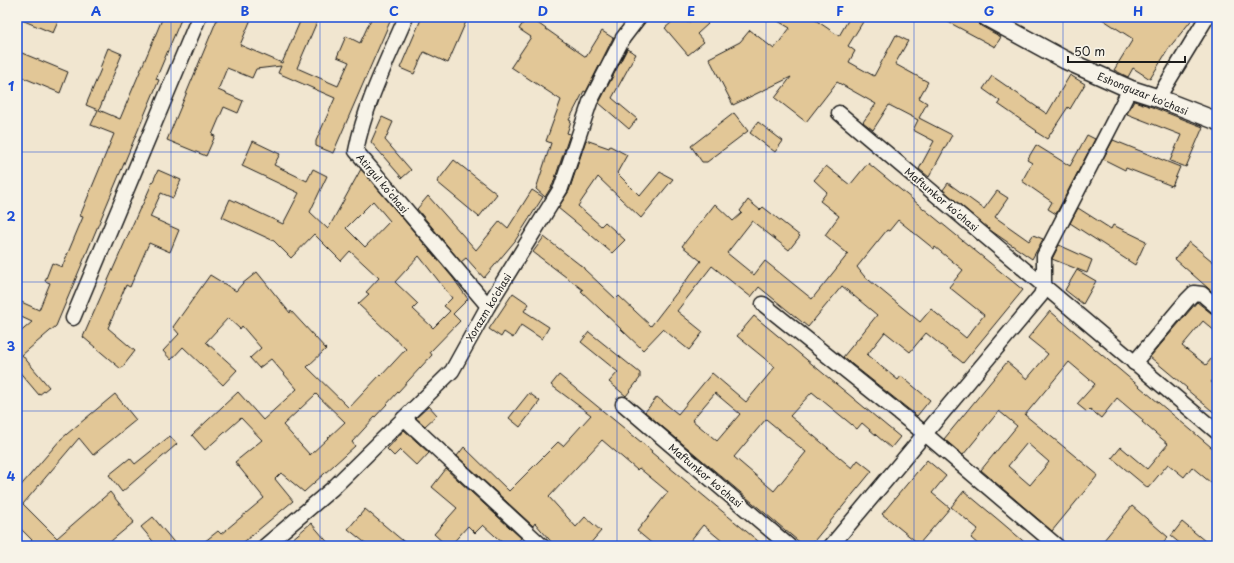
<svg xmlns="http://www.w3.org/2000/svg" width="1234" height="563" font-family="'Playpen Sans',sans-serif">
<rect width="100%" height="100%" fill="#f1e6d0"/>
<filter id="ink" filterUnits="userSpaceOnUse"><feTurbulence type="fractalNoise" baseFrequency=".025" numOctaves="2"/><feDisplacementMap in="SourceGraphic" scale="8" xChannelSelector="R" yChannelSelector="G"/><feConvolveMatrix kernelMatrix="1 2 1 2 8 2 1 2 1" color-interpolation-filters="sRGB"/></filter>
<g filter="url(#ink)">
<g fill="#e2c797" stroke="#1c1c1c" fill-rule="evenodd">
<path d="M17,17H60L53,33L17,18Z"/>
<path d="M163,17H182L156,79L159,80L56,326L22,355L49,387L39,395L17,369V335L32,322L17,315V300L39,310L50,283L45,281L52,263L62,267L83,217L80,216L114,134L91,125L98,110L86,105L101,69L100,68L108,48L122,54L99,110L120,119Z"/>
<path d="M218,17H252L240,45L282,63L302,17H319L297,68L338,86L349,62L337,57L346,36L360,43L372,17H392L333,153L316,146V141L335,98L278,73L281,66L256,69L252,78L227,68L218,90L243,101L238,113L224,107L212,135L215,136L206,156L167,140Z"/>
<path d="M422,17H468L448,63L424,52L414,74L400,68Z"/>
<path d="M527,17H529L586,57L602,31L613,38L586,92L584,91L569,120L571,121L567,133L570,134L553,184L545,197L536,189L551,143L546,141L561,100L511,67L531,37L519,29Z"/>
<path d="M678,17H682L688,23L695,17H702L708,24L697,34L704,42L688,55L665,28Z"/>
<path d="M771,17H811L839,36L850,17H866L848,46L855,51L849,62L874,76L896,35L908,41L895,64L928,82L919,98L927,103L919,118L952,135L929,177L919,169L934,141L913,130L918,120L889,105L873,130L863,122L876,104L837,82L806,122L775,98L791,77L733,105L709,58L740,42L750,30L774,49L790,28Z"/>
<path d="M939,17H969L977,22L981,26L1001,37L995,47Z"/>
<path d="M1099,17H1194L1169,48L1150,79L1133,68L1128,77L1114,70L1133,39Z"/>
<path d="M627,49L636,54L612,98L637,119L629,129L599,103Z"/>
<path d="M17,51L68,72L60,93L17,75Z"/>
<path d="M1070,75L1085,84L1070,109L1068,107L1047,139L1036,132L1037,131L998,104L1000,101L983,89L992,76L1047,114Z"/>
<path d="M1134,101L1152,107L1203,127L1186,167L1170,161L1181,135L1127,114Z"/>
<path d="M734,113L748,131L707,162H702L691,146Z"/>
<path d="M382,117L393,122L385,140L411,170L402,178L371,142Z"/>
<path d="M758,122L783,141L775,152L750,133Z"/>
<path d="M1087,135L1095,139L1056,214L1048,209L1052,202L1022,181L1032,163L1027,160L1036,145L1070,166Z"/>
<path d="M586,140L609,148L610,146L627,155L617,173L640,196L660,172L673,179L641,218L598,177L578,206L601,226L605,222L625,240L612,253L585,230L558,208L569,191Z"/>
<path d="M1113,140L1180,167L1172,186L1126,168L1125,170L1103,159Z"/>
<path d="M253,141L280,154L274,165L307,181L313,169L327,176L310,212L328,229L361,169L453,278L468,299L453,314L460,321L430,352L432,355L352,442L355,446L304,492L281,473L275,479L293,501L239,546H199L218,531L221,534L264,498L235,462L262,440L241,418L205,450L192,435L238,392L263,420L297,389L271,359L259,368L250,358L261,348L242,326L240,329L228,318L206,342L237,370L223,385L183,347L171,360L163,351L179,334L173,327L210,275L236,291L242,284L257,272L290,313L291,311L326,349L307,367L349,408L380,375L381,376L406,349L358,304L369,294L366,292L379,278L350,251L341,261L314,234L291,258L274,241L222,217L230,199L283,224L299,193L242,166ZM373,201L390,221L365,247L346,228ZM419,256L452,298L444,306L450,311L433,328L413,309L418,304L395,282ZM316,394L345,422L310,455L283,425Z"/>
<path d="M454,160L497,194L479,217L437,182Z"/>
<path d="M868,163L1023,290L963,363L926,333L910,352L885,332L867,355L898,380L901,376L930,400L917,416L843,357L877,315L842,286L808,327L759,287L751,297L712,266L677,311L703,332L689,350L663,329L643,350L581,291L583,290L533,252L544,237L584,268V269L616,299L619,296L651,326L701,261L682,246L715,204L733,221L742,213L740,211L748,200L760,210L763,207L800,236L789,250L752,221L727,253L754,275L765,261L812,299L848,254L825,235L839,216L820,201L827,192L814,180L826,166L850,185ZM898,220L934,249L935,247L963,270L949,287L984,315L966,338L931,309L920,322L864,276L857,267L887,230L889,231Z"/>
<path d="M158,170L181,180L173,198L161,193L150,217L179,230L170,252L149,243L130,287L126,285L108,328L135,351L121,369L83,337L140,208H141Z"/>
<path d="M948,183L984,209L997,191L1008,198L995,217L1029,241L1033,235L1043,239L1032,259L990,230L943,190Z"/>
<path d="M532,190L543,197L515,241L484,278L466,258L461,262L417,209L428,196L476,250L500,221L508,228Z"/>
<path d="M1078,208L1111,229L1113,225L1146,241L1135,265L1070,223Z"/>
<path d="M1189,242L1217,265V296L1175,259Z"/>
<path d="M1059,245L1092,260L1087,273L1052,259Z"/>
<path d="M1077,270L1096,281L1083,304L1065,290Z"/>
<path d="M513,293L529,304L524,311L549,327L542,339L521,325L513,338L504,332L501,337L489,329Z"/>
<path d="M1197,302L1211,313L1217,315V333L1203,321L1182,346L1206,365L1217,352V375L1211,382L1217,387V415L1186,389L1187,388L1150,357Z"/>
<path d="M1050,311L1217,452V488L1192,467L1184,477L1168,464L1148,488L1112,458L1121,447L1147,469L1168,444L1142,422L1143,420L1117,398L1101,418L1090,409L1087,412L1077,404L1095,384L1069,362L1025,415L1098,475L1052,531L981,470L1017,426L999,411L963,455L944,439L1007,362L1027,379L1048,354L1028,338ZM1027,443L1049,462L1030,485L1008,466Z"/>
<path d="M754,316L900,437L891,448L862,423L857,429L812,392L790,416L852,468L858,460L872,471L810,546H804L645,412L657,397L678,414L712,373L746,402L775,367L737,336ZM715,393L740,414L717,441L692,420ZM766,419L806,452L774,491L734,457Z"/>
<path d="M589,332L640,373V378L626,396L609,382L618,372L581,342Z"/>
<path d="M559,375L652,451L651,452L764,546H728L703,525L686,546H655L637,531L668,492L639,468L637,470L602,440L549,497L576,527L585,517L601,531L588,546H555L535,523L533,526L457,456L464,447L509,491L558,442L563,446L591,415L551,385Z"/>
<path d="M529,393L540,401L520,427L509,418Z"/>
<path d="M115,394L136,420L93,455L79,438L23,504L57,538L110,492L134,522L105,546H38L17,525V490L61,439Z"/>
<path d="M429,406L437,415L425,426L416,418Z"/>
<path d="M404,430L429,453L417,466L400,450L394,456L387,449Z"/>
<path d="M170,436L177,444L122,492L109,475L130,458L135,464Z"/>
<path d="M927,460L946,476L932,493L950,508L919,544L882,514Z"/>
<path d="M446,469L521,538L514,546H506L483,525L475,533L468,526L450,546H447L434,534L457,508L432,487Z"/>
<path d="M964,491L1001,522L1029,546H980L971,538L978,529L951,507Z"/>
<path d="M1132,506L1168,537L1161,546H1099Z"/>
<path d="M365,509L409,546H369L348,529Z"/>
<path d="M153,517L177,546H157L141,527Z"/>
<path d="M1182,522L1211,546H1183L1171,536Z"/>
<path d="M311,523L331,546H284Z"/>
</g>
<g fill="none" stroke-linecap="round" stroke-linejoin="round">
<defs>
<g id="minor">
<path d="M406,17C387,61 365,104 356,151L488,306"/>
<path d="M1158,98L1207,17"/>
<path d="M839,113L1217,432"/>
<path d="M763,304L924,433L1057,546"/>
<path d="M73,318L199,17"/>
<path d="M1134,363L1187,300L1194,293L1202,294L1217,307"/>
<path d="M623,404L789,546"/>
<path d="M404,418L542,546"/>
<path d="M265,546L332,489L452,371L488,306L561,188L590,102L623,38L639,17"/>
<path d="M831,546L1041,295L1044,285V256L1130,89"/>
</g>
<path id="tertiary" d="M986,17L1065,60L1130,89L1158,98L1217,121"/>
</defs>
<use href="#minor" stroke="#1c1c1c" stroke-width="17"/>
<use href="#tertiary" stroke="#1c1c1c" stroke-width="20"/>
<use href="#minor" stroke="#f7f3e8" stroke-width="14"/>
<use href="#tertiary" stroke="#f7f3e8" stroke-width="17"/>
</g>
</g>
<path fill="none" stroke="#1d4ed8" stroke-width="1" stroke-opacity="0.55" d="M171,17V546M320,17V546M468,17V546M617,17V546M766,17V546M914,17V546M1063,17V546M17,152H1217M17,282H1217M17,411H1217"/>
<g text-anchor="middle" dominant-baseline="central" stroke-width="3.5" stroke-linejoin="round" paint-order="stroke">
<g font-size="10" fill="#1c1c1c" stroke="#f7f3e8">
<text transform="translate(1143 93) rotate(22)">Eshonguzar ko'chasi</text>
<text transform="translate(383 183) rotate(50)">Atirgul koʻchasi</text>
<text transform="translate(942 199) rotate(40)">Maftunkor koʻchasi</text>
<text transform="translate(488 307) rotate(-59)">Xorazm ko'chasi</text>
<text transform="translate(706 475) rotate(40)">Maftunkor koʻchasi</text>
</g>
</g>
<rect width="1234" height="563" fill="none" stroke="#f7f3e8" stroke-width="44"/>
<path d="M1068 56v6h117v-6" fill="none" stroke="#1c1c1c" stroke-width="2"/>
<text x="1074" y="56" font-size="12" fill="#1c1c1c" stroke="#f7f3e8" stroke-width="3" paint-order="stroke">50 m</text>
<rect x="22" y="22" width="1190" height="519" fill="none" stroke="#1d4ed8" stroke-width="1.5"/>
<g font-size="13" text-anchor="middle" font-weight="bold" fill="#1d4ed8">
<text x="96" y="16">A</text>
<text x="245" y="16">B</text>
<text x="394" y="16">C</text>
<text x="543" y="16">D</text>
<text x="691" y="16">E</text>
<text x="840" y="16">F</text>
<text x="989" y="16">G</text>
<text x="1138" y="16">H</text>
<text x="11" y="91">1</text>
<text x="11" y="221">2</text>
<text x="11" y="351">3</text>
<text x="11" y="481">4</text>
</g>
</svg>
